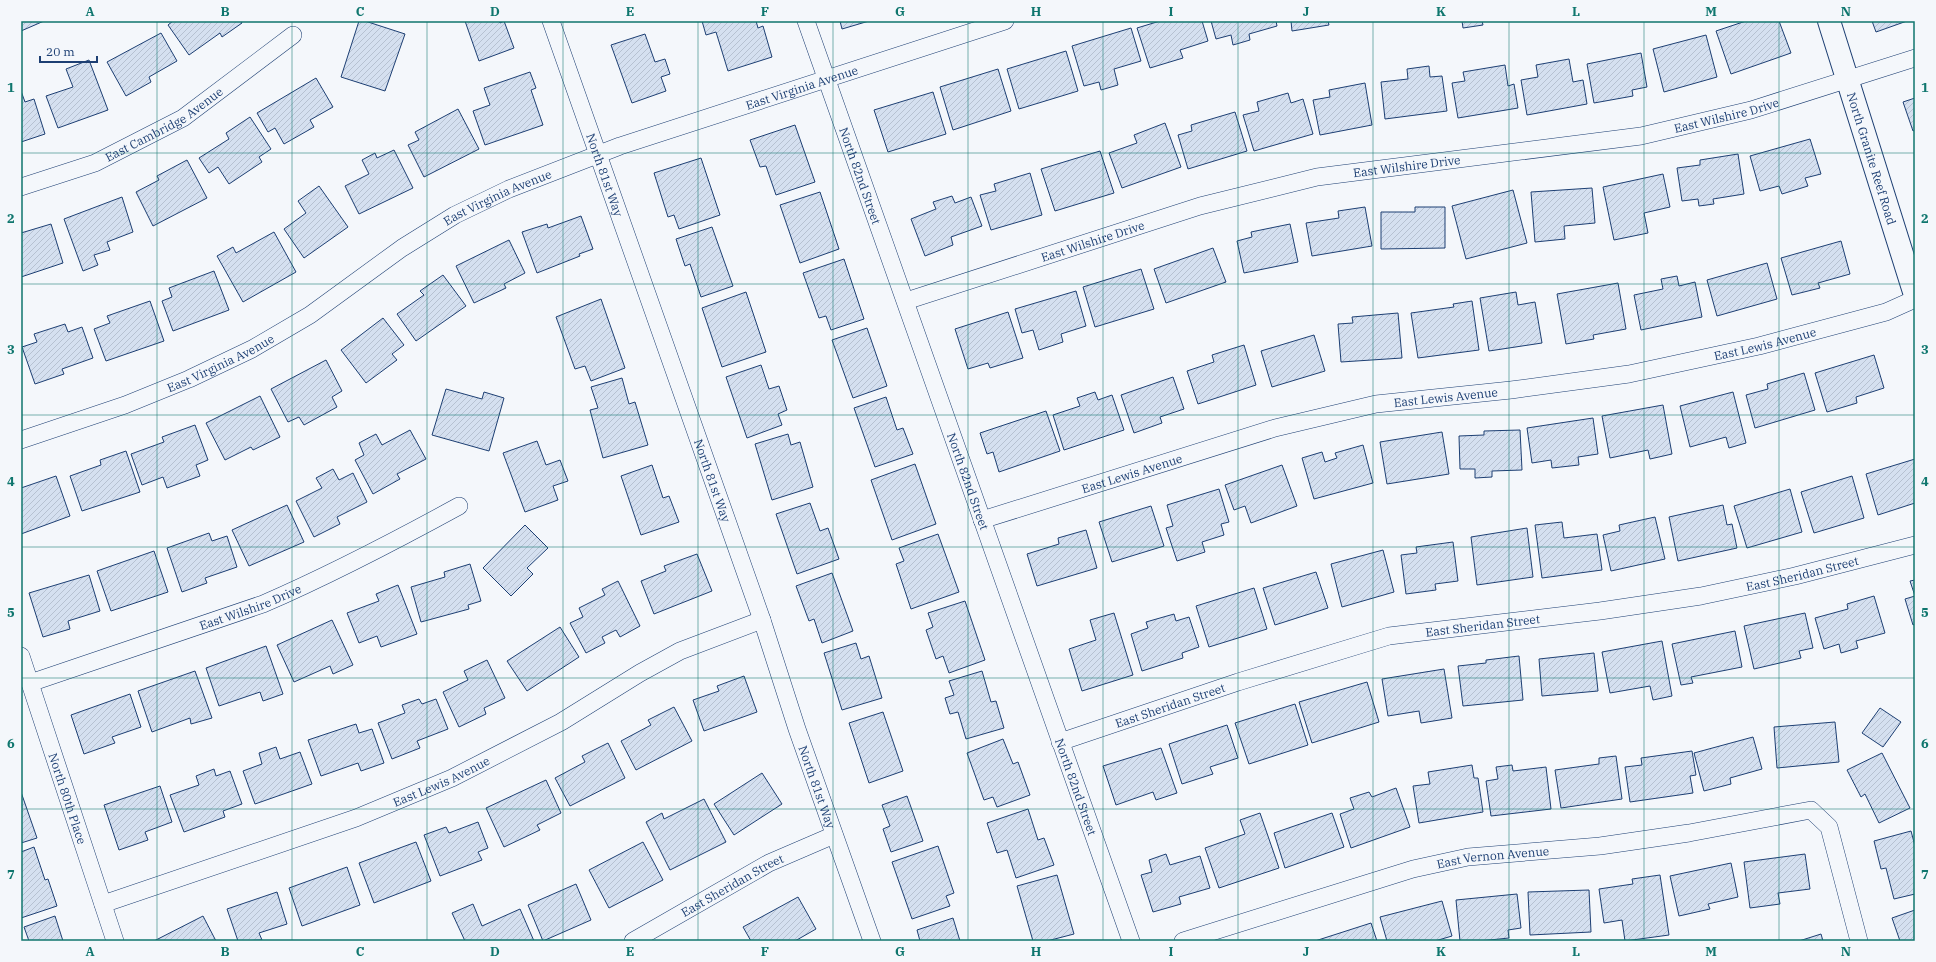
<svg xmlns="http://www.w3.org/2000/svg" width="1936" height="962" font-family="'IBM Plex Serif',serif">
<defs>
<pattern id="building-hatch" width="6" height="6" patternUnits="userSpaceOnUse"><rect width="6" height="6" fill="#d5e0f0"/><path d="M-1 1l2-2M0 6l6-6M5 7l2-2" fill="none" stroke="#b6c1d1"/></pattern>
</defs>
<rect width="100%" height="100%" fill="#f4f7fb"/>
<g fill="url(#building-hatch)" stroke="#1d3f73">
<path d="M21,21H44L21,31Z"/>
<path d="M173,21H241L242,23L222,37L220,33L189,55L168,25Z"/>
<path d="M359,21H365L405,34L385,91L341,77Z"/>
<path d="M465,21H499L500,23L504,21L514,48L479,61Z"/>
<path d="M702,21H756L758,28L763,26L772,57L728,71L716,32L706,35Z"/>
<path d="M840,21H869L842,29Z"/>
<path d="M1160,21H1202L1208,41L1180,50L1183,58L1150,68L1137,28Z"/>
<path d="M1211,21H1276L1277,26L1249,34L1250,40L1233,45L1231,35L1216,39Z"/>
<path d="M1291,21H1328L1329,25L1292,31Z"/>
<path d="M1462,21H1482L1483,25L1463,28Z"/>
<path d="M1746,21H1779L1791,53L1731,74L1716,31Z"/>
<path d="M1872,21H1907L1876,32Z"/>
<path d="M1131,28L1141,61L1114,69L1118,85L1101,90L1099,82L1084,86L1072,46Z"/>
<path d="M161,33L177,61L149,77L151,82L126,96L107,62Z"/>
<path d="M645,34L655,62L665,59L670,74L661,77L666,91L632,103L611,45Z"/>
<path d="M1706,35L1717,77L1664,92L1653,49Z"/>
<path d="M1066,51L1078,91L1019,109L1007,69Z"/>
<path d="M1641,53L1647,87L1632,90L1633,96L1594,103L1587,64Z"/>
<path d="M1569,59L1573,82L1583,80L1587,104L1527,115L1521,80L1538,77L1536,65Z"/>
<path d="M89,60L108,110L58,128L46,96L73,87L66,69Z"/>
<path d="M1505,65L1508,86L1514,84L1518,108L1458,118L1452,83L1465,81L1463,72Z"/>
<path d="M1429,66L1430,77L1442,76L1447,111L1385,119L1381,82L1408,79L1407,69Z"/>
<path d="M998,69L1011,111L953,130L940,87Z"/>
<path d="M530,72L536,88L531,90L543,125L485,145L473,111L490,105L484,88Z"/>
<path d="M316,78L333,107L310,120L314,127L284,144L275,128L268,132L257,113Z"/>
<path d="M1365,83L1372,125L1320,135L1313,100L1330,97L1329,90Z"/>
<path d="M21,91L25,102L34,99L45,134L21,142Z"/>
<path d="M933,92L946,134L888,152L874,110Z"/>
<path d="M1288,93L1291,103L1303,99L1313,134L1254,151L1243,115L1259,111L1257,102Z"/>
<path d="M1915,98V130L1913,131L1903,102Z"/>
<path d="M458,109L479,149L424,177L408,145L419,140L415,132Z"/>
<path d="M1235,112L1247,151L1188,169L1178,135L1192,131L1191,125Z"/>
<path d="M250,117L271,149L259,157L262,162L229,184L218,167L209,173L199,158L229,139L226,133Z"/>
<path d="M1165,123L1181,167L1122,188L1109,153L1137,143L1134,135Z"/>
<path d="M795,125L815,182L776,195L766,166L760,167L750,140Z"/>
<path d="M1810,139L1821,174L1805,178L1808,186L1782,194L1779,186L1760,191L1750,156Z"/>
<path d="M394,150L413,188L359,214L345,186L369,174L362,160L375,153L377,158Z"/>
<path d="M1100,151L1114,193L1055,211L1041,169Z"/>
<path d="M1738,154L1744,194L1713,199L1714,204L1699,206L1698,199L1682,201L1677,168L1700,165V160Z"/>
<path d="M701,158L720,215L679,229L674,215L668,217L654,173Z"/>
<path d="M187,160L207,198L153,226L136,192L159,180L157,176Z"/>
<path d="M1030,173L1042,215L991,230L980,195L996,191L994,184Z"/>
<path d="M1663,174L1670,207L1644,213L1648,233L1614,240L1603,187Z"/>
<path d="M319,186L348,227L304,258L284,229L306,213L298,201Z"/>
<path d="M1592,188L1595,223L1564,226L1565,239L1535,242L1531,192Z"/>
<path d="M1513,190L1527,243L1466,259L1452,206Z"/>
<path d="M820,192L839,249L800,263L780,205Z"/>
<path d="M952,196L955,203L971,197L982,226L951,237L953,245L925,256L911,219L936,209L933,202Z"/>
<path d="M122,197L133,232L107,242L110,250L94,255L98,265L83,271L64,219Z"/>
<path d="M1365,207L1372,246L1312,256L1306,223L1339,218L1338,211Z"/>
<path d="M1415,207H1445V248L1381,249V212H1415Z"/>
<path d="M581,216L593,249L579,254L580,256L537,273L522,232L547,224L548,228Z"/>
<path d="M51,224L63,263L21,277V233Z"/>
<path d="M1290,224L1298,262L1244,273L1237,241L1252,237L1251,232Z"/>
<path d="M712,227L733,286L701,297L690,264L685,266L676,239Z"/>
<path d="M274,232L296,272L243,302L217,256L233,247L236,253Z"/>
<path d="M509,240L525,273L504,284L506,288L474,303L456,266Z"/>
<path d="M1841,241L1850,274L1818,283L1820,288L1792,295L1781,258Z"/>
<path d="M1213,248L1226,282L1166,303L1154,269Z"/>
<path d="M844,259L864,319L831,330L826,316L819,318L803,273Z"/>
<path d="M1767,263L1777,299L1717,316L1707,280Z"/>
<path d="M1141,269L1154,309L1095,327L1083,287Z"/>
<path d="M214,271L229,310L173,331L162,301L172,297L169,288Z"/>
<path d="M443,275L466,306L416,341L397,314L424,295L420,291Z"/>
<path d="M1677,276L1679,286L1695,282L1702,317L1641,330L1634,295L1663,289L1661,279Z"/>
<path d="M1618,283L1626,329L1593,335L1594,339L1566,344L1557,294Z"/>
<path d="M1076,291L1086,326L1061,334L1063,342L1039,350L1033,330L1022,333L1015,309Z"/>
<path d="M746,292L766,352L722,367L702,308Z"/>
<path d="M1516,292L1518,305L1535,302L1542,343L1489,351L1480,298Z"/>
<path d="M601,299L625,368L591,381L585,366L575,369L556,317Z"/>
<path d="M150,301L164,341L106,361L94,329L110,323L107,316Z"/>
<path d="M1472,301L1479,350L1418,358L1411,313L1454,307L1453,304Z"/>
<path d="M1008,312L1023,358L990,368L988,363L968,369L955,329Z"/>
<path d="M1398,313L1402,358L1341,362L1338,324L1353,323L1352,317Z"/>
<path d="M383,318L404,345L392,354L397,360L366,383L341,350Z"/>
<path d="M65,324L68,332L82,327L93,358L62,369L64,374L35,384L22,347L37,342L34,334Z"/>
<path d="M867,328L887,386L853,398L832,340Z"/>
<path d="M1314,335L1325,371L1272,387L1261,351Z"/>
<path d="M1244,345L1256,385L1198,404L1187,371L1214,362L1212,355Z"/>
<path d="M1874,355L1884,388L1856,397L1857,403L1827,412L1815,373Z"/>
<path d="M326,360L342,391L332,397L337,407L304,425L299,417L288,422L271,389Z"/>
<path d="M761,365L769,389L779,386L787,410L778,414L782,425L747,438L726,377Z"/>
<path d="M1804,373L1815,410L1755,428L1746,395L1768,389L1767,384Z"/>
<path d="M1173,377L1184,409L1160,417L1162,423L1134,433L1121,395Z"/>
<path d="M622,378L629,404L635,402L648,445L603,458L590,410L598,408L591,387Z"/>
<path d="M446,389L482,399L484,392L504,398L489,451L432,435Z"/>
<path d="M1095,392L1098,400L1112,395L1124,430L1064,450L1053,415L1080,406L1077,398Z"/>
<path d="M1733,392L1746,443L1729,448L1726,437L1690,447L1680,406Z"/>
<path d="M260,396L280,437L253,450L251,447L225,460L206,423Z"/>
<path d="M886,397L897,430L903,428L913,454L875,467L854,408Z"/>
<path d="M1663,405L1672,454L1650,459L1648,450L1610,458L1602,416Z"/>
<path d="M1046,411L1060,451L999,472L993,452L987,454L980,433Z"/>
<path d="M1593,418L1598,454L1578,457L1579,465L1552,468L1551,460L1532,463L1527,428Z"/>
<path d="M195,425L208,460L196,465L200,476L167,488L163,477L142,485L131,454L164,442L162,437Z"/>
<path d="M410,430L426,459L397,474L400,479L373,494L355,460L364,455L359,443L376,434L382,445Z"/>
<path d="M1520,430L1522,470L1492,471V477L1475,478V469H1460L1459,436L1484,435V431Z"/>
<path d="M1442,432L1449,474L1387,484L1380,442Z"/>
<path d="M788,434L791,445L800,442L813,487L772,500L755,444Z"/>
<path d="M537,441L546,465L560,460L568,481L553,486L558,500L525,512L503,453Z"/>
<path d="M1363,445L1373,483L1314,499L1302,458L1322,452L1325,462L1337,458L1335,453Z"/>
<path d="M126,451L140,492L82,511L70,476L101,465L100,460Z"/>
<path d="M1915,459V503L1878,515L1866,474Z"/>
<path d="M915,464L936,524L892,540L871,480Z"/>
<path d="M652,465L663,498L669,496L679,522L641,535L621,476Z"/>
<path d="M1282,465L1297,506L1251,523L1245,506L1234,510L1225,485Z"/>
<path d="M333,469L339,480L353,473L367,502L337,517L340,524L314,537L296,501L322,488L316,478Z"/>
<path d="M56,476L70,516L21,534V488Z"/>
<path d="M1852,476L1864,518L1814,533L1801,492Z"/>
<path d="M1219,489L1229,522L1221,524L1224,535L1202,542L1205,552L1177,561L1166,528L1173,526L1167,505Z"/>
<path d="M1790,489L1802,532L1747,548L1734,506Z"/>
<path d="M810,503L820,531L828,528L839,559L797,574L776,514Z"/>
<path d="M287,505L304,542L249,566L232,530Z"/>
<path d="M1723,505L1727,525L1732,524L1737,548L1678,561L1669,517Z"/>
<path d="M1151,506L1164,546L1112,562L1099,522Z"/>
<path d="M1655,517L1665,559L1611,571L1603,535L1620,531L1619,525Z"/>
<path d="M1562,522L1564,538L1597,534L1602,570L1542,578L1535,525Z"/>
<path d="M525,525L548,548L527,568L533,574L511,596L483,568Z"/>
<path d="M1527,528L1533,577L1477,585L1471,537Z"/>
<path d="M1086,530L1097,568L1037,586L1027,554L1059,544L1058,538Z"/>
<path d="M209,533L212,541L227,536L237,567L205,578L207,583L182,592L167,548Z"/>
<path d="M938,534L959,592L911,609L896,564L904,561L899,548Z"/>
<path d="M1453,542L1458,581L1435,584L1436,590L1406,594L1401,555L1417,553L1416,547Z"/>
<path d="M1383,550L1394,592L1342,607L1331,564Z"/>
<path d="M154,551L168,592L111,611L97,571Z"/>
<path d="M697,554L712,591L654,614L641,581L666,571L664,566Z"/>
<path d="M470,564L481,601L468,605L469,609L421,622L411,587L445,577L444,572Z"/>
<path d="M1316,572L1328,608L1275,625L1263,588Z"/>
<path d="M832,573L853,631L822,643L814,619L809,621L796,586Z"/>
<path d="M89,575L100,611L68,621L70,629L43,637L29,593Z"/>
<path d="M1915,580V624L1913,625L1905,599L1915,596L1910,581Z"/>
<path d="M618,581L640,626L620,637L616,630L602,637L605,643L586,653L570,623L583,617L579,608L605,595L602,589Z"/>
<path d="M398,585L417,634L381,647L377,636L359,643L347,613L379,601L376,594Z"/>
<path d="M1254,588L1267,629L1209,647L1196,606Z"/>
<path d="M1874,596L1885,633L1856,641L1858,648L1841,653L1839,644L1824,649L1815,618L1848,609L1847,604Z"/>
<path d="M965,601L985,660L949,673L943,656L936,659L926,630L933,627L928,613Z"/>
<path d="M1114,613L1133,675L1082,691L1069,649L1096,640L1090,620Z"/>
<path d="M1805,613L1813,648L1799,651L1801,658L1754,669L1744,626Z"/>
<path d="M1174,614L1176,621L1189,617L1199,647L1182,653L1183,658L1142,671L1131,634L1148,628L1146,622Z"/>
<path d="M332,620L353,665L333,674L330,666L294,682L277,645Z"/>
<path d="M560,627L579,657L527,691L507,661Z"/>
<path d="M1735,631L1742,667L1691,677L1693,683L1681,685L1672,644Z"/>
<path d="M1662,641L1672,696L1653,700L1650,686L1610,693L1602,652Z"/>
<path d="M856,643L861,659L869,656L882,698L842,710L824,653Z"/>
<path d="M266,646L283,694L263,701L260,692L219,706L206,668Z"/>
<path d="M1594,653L1598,691L1542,696L1539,659Z"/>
<path d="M1519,656L1523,700L1463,706L1458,666L1486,663V660Z"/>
<path d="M487,660L505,698L484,708L486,714L459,727L443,692L468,680L464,671Z"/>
<path d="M1444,669L1452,718L1421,723L1419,711L1388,716L1382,679Z"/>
<path d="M195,671L212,718L191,724L190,718L152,732L138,691Z"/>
<path d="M982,671L991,702L996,701L1004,728L966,739L958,712L950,714L945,698L954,695L949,681Z"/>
<path d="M744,676L757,712L704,731L693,700L719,691L717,686Z"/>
<path d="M1367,682L1379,722L1312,743L1299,702Z"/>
<path d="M130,694L141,727L112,737L115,743L84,754L71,715Z"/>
<path d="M419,699L422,704L436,699L448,729L417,741L420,748L392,759L378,723L405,713L402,705Z"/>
<path d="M1295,704L1308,745L1249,764L1235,723Z"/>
<path d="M674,707L692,741L636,770L621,741L651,725L648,720Z"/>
<path d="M1880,708L1901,722L1883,747L1862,733Z"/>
<path d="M883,712L903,771L869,783L849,723Z"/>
<path d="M1835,722L1839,762L1777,768L1774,727Z"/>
<path d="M356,724L359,733L372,729L384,763L361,771L358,763L321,776L308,740Z"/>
<path d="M1227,725L1238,758L1210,767L1213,774L1182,784L1169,744Z"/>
<path d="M1753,737L1762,769L1730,778L1731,784L1704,791L1694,753Z"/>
<path d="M1003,739L1013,764L1018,762L1030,795L997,807L993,797L984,800L967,753Z"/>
<path d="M608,743L625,778L570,806L555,778L585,762L582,756Z"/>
<path d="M276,747L280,759L300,752L312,784L255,804L243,771L262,764L259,753Z"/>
<path d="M1161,748L1177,793L1156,800L1153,792L1116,805L1103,766Z"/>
<path d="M1692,751L1696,775L1690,776L1693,793L1630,802L1625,767L1642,765L1641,758Z"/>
<path d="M1882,753L1910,808L1879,823L1865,794L1861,797L1847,770Z"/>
<path d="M1616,756L1622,799L1561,808L1555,770L1599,764V758Z"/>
<path d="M1472,765L1474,778H1478L1483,812L1419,823L1413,786L1430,784L1428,772Z"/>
<path d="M1512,765L1513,771L1546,767L1551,809L1491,816L1486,781L1498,779L1496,767Z"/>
<path d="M214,769L216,776L230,771L242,804L223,811L225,817L184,832L170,795L199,785L196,776Z"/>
<path d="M762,773L782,804L734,835L714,804Z"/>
<path d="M546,780L561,813L537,825L540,830L504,847L486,808Z"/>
<path d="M160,786L172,822L145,832L148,840L119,850L104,805Z"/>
<path d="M1396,788L1410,827L1351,848L1340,814L1354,809L1350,798L1369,792L1372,797Z"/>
<path d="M21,792L37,838L21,843Z"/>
<path d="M907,796L923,841L891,852L883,829L890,826L882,805Z"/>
<path d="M704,799L726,842L670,870L646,822L662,813L664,819Z"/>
<path d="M1028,809L1038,840L1044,838L1054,865L1016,878L1007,850L997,853L987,823Z"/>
<path d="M1260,813L1279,868L1219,888L1205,848L1245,834L1240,820Z"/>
<path d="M1332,813L1344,847L1285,868L1274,833Z"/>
<path d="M478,822L488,848L478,852L482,860L440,876L424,835L446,827L449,833Z"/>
<path d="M1911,831L1915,846V894L1894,899L1886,868L1881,869L1874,841Z"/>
<path d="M416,842L431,881L374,903L359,863Z"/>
<path d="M643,842L663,880L609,908L589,870Z"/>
<path d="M938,846L954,893L946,896L950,906L912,919L892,862Z"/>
<path d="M34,847L45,880L48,879L57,906L21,918V852Z"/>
<path d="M1166,854L1170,865L1200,856L1210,888L1179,897L1181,904L1153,912L1141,875L1152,872L1149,860Z"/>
<path d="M1805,854L1810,889L1778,893L1780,904L1750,908L1744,862Z"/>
<path d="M1731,863L1738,897L1708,904L1710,909L1679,916L1670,876Z"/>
<path d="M347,867L360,905L302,926L289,888Z"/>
<path d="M1057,875L1074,934L1047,941H1033L1017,886Z"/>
<path d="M1660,875L1669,935L1625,941L1622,920L1604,923L1599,889L1633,884L1632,879Z"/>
<path d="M576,884L591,920L543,941L528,905Z"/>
<path d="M1589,890L1591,932L1530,935L1528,892Z"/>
<path d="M277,892L287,924L259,933L262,940L238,941L227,909Z"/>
<path d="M1517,894L1521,928L1508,930L1509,938L1480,941H1460L1456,900Z"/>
<path d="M798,897L816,929L795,941H751L743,927Z"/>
<path d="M1442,901L1452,936L1435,941H1387L1380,917Z"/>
<path d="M473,904L482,926L520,909L534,941H465L452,913Z"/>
<path d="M1915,910V941H1900L1892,918Z"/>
<path d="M55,916L63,941H29L24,927Z"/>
<path d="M203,916L216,941H154Z"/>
<path d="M953,918L960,941H920L917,930Z"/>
<path d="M1371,923L1377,941H1315Z"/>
<path d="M1821,934L1823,941H1799Z"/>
</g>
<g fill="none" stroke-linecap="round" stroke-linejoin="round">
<defs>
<g id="street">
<path id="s1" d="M551,21L762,620L797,729L872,941"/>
<path id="s2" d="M806,21L1131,941"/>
<path id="s3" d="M21,187L95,163L183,118L293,35"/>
<path id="s4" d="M906,301L1200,206L1317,177L1641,136L1751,110L1915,58"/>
<path id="s5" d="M21,440L125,405L189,379L252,349L310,315L402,248L455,215L509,189L620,146L1005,21"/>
<path id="s6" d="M982,520L1275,428L1376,404L1511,390L1629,374L1759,346L1886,312L1915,299"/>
<path id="s7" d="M21,656L115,941"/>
<path id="s8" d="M30,683L263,604C330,575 395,541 459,506"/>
<path id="s9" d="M1060,742L1238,682L1389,636L1600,611L1701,596L1795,576L1915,545"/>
<path id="s10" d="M103,904L356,818L452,778L561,722L640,673L680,651L762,620"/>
<path id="s11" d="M633,941L769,863L834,835"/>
<path id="s12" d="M1183,941L1413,869L1468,857L1600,846L1689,833L1811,810L1829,827L1859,941"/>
</g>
<g id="secondary">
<path id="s13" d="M1829,21L1915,295"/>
</g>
</defs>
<use href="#street" stroke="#1d3f73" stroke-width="18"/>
<use href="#secondary" stroke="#1d3f73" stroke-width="24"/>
<use href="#street" stroke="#f4f7fb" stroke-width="17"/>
<use href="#secondary" stroke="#f4f7fb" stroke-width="22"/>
</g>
<path fill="none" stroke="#0f766e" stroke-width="1" stroke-opacity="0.55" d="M157,21V941M292,21V941M427,21V941M563,21V941M698,21V941M833,21V941M968,21V941M1103,21V941M1238,21V941M1373,21V941M1509,21V941M1644,21V941M1779,21V941M21,153H1915M21,284H1915M21,415H1915M21,547H1915M21,678H1915M21,809H1915"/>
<g text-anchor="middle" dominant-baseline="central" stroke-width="3" stroke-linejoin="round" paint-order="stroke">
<g font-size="12" fill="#1d3f73" stroke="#f4f7fb">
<text stroke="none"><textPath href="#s5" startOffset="862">East Virginia Avenue</textPath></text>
<text stroke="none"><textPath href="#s4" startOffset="844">East Wilshire Drive</textPath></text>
<text stroke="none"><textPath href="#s3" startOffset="157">East Cambridge Avenue</textPath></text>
<text stroke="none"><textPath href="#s13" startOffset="144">North Granite Reef Road</textPath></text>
<text stroke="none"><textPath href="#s4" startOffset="520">East Wilshire Drive</textPath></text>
<text stroke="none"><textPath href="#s1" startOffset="163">North 81st Way</textPath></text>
<text stroke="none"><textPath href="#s2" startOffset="164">North 82nd Street</textPath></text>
<text stroke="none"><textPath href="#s5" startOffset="538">East Virginia Avenue</textPath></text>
<text stroke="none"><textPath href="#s4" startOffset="196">East Wilshire Drive</textPath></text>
<text stroke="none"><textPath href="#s6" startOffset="805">East Lewis Avenue</textPath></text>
<text stroke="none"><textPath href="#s5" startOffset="214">East Virginia Avenue</textPath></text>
<text stroke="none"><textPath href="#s6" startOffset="481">East Lewis Avenue</textPath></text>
<text stroke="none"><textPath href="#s6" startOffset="157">East Lewis Avenue</textPath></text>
<text stroke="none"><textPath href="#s1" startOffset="487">North 81st Way</textPath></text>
<text stroke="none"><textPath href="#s2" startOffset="488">North 82nd Street</textPath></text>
<text stroke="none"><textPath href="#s9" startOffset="764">East Sheridan Street</textPath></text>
<text stroke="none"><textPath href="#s8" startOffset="233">East Wilshire Drive</textPath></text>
<text stroke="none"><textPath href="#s9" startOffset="440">East Sheridan Street</textPath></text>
<text stroke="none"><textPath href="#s9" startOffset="116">East Sheridan Street</textPath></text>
<text stroke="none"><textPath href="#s10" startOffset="360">East Lewis Avenue</textPath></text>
<text stroke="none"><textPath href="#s1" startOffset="811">North 81st Way</textPath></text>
<text stroke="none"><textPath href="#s2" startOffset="812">North 82nd Street</textPath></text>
<text stroke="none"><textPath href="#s7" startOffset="150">North 80th Place</textPath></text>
<text stroke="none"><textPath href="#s12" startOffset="322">East Vernon Avenue</textPath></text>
<text stroke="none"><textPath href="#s11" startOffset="114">East Sheridan Street</textPath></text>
</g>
</g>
<rect width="1936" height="962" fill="none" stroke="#f4f7fb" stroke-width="44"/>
<path d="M40 56v6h57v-6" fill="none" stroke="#1d3f73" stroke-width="2"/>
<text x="46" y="56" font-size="12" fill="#1d3f73" stroke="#f4f7fb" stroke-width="3" paint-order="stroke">20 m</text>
<rect x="22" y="22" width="1892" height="918" fill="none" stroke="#0f766e" stroke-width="1.5"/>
<g font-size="13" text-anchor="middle" font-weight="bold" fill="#0f766e">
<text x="90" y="16">A</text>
<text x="225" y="16">B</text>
<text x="360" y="16">C</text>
<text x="495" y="16">D</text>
<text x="630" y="16">E</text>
<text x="765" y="16">F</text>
<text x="900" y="16">G</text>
<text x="1036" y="16">H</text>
<text x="1171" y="16">I</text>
<text x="1306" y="16">J</text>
<text x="1441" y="16">K</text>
<text x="1576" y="16">L</text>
<text x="1711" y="16">M</text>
<text x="1846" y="16">N</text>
<text x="11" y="92">1</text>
<text x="1925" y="92">1</text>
<text x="11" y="223">2</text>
<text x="1925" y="223">2</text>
<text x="11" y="354">3</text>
<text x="1925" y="354">3</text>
<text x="11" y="486">4</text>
<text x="1925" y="486">4</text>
<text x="11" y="617">5</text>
<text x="1925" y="617">5</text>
<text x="11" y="748">6</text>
<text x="1925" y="748">6</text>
<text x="11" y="879">7</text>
<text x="1925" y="879">7</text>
<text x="90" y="956">A</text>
<text x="225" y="956">B</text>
<text x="360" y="956">C</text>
<text x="495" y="956">D</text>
<text x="630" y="956">E</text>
<text x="765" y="956">F</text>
<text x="900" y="956">G</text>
<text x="1036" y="956">H</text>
<text x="1171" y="956">I</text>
<text x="1306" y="956">J</text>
<text x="1441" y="956">K</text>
<text x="1576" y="956">L</text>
<text x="1711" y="956">M</text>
<text x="1846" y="956">N</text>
</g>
</svg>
